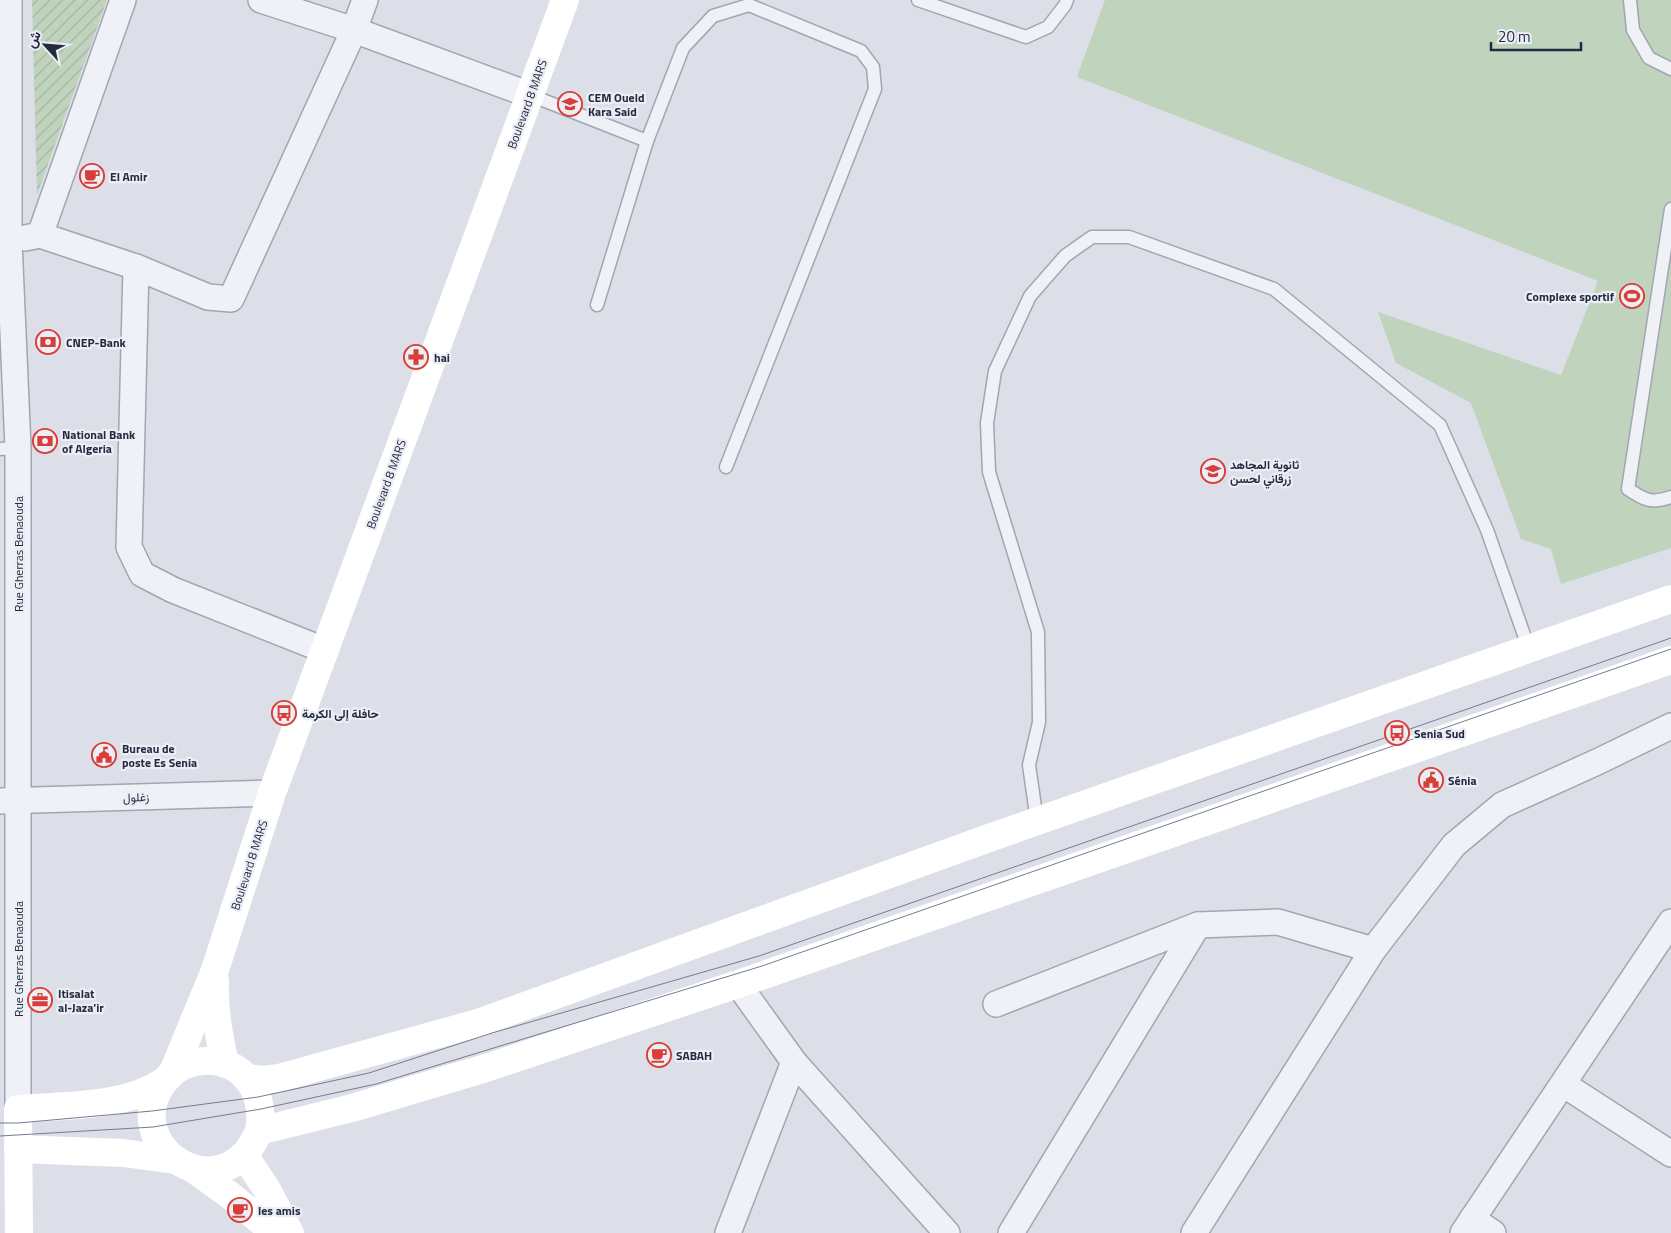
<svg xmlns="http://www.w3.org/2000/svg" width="1671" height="1233" font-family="'Titillium Web',Vazirmatn,sans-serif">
<defs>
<pattern id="garden-furrows" width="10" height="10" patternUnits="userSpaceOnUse" patternTransform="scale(1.25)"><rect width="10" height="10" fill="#bfd3bd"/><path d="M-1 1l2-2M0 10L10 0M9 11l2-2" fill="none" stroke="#a4b5a4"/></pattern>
</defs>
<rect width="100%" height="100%" fill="#dddfe8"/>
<path fill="url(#garden-furrows)" d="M32,0H107L37,195Z"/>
<path fill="#bfd3bd" d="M1105,0H1671V548L1561,584L1551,549L1521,539L1471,403L1396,363L1378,312L1561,375L1598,281L1077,77Z"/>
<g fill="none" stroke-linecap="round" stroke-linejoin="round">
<defs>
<g id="service">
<path d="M918,0L1026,37L1048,27L1065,5L1067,0"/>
<path d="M1630,0L1633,30L1649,58L1671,69"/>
<path d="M530,95L647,141"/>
<path d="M1671,209L1628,489C1644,500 1652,504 1671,497"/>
<path d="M597,305L647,141L683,48L713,16L749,5L861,51L873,67L875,89L726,467"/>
<path d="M0,449L18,448"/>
<path d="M1037,821L1029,765L1039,722L1038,632L989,472L987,423L995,371L1030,296L1065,256L1092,237H1129L1274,289L1440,425L1487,530L1529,649"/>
</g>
<g id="minor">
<path d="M9,0V241L18,448V1109"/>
<path d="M261,0L354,30L530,95"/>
<path d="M40,235L136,267L208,297L231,299L354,30L365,0"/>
<path d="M25,238L40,235L123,0"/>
<path d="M136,267L129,547L142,574L173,590L324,650"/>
<path d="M0,801L272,793"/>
<path d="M738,984L794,1062L947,1233"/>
<path d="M996,1004L1198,925L1278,922L1373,950"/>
<path d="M1563,1084L1671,1154"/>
<path d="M1472,1219L1493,1233"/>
<path d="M728,1233L794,1062"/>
<path d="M1011,1233L1198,925"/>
<path d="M1194,1233L1373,950L1454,845L1502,805L1597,762L1671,726"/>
<path d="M1463,1233L1671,922"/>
</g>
</defs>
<use href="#service" stroke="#a2a5b2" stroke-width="15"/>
<use href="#minor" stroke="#a2a5b2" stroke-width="28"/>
<use href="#service" stroke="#f0f1f6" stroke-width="12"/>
<use href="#minor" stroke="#f0f1f6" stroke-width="25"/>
<g stroke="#fff" stroke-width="28">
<path d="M215,981C214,1010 219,1036 225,1064"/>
<path d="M173,1072L215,970L272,793L565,0"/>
<path d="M246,1078L264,1080L279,1078L478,1023L989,838L1671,599"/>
<path d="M259,1131C267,1087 237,1052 191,1063C177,1066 166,1078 159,1089C128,1143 202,1199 245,1154C251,1147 255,1140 259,1131L352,1108L486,1068L738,984L1671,660"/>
<path d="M18,1149L123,1153L175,1160"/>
<path d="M244,1155L266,1188L290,1233"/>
<path d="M192,1168L231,1196L275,1233"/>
<path d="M19,1233L18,1109C65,1105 123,1108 163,1082"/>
</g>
<g stroke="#757b93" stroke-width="1">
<path d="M0,1123H18L152,1111L258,1097L369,1073L492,1033L759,956L1671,638"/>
<path d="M0,1136L153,1127L261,1109L376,1084L762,966L1671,649"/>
</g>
</g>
<defs>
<symbol id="school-ring" viewBox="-11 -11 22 22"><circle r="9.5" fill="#eceef6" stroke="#d83e37" stroke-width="1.5"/><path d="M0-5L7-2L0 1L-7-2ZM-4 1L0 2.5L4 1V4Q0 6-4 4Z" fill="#d83e37"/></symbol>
<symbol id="cafe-ring" viewBox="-11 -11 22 22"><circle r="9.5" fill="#eceef6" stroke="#d83e37" stroke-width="1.5"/><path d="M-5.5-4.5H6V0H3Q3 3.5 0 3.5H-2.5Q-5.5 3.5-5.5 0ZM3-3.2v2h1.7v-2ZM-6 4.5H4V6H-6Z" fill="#d83e37"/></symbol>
<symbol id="stadium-ring" viewBox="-11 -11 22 22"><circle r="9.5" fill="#eceef6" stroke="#d83e37" stroke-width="1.5"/><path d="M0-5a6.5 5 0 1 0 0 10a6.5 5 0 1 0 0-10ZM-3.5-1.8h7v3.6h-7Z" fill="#d83e37"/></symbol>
<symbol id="bank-ring" viewBox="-11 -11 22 22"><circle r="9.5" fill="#eceef6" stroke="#d83e37" stroke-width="1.5"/><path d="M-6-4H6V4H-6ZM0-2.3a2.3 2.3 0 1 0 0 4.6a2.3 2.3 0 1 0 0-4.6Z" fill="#d83e37"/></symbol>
<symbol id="pharmacy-ring" viewBox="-11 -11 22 22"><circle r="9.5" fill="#eceef6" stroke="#d83e37" stroke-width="1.5"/><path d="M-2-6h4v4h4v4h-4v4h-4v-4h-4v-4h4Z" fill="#d83e37"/></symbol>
<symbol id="bus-ring" viewBox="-11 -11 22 22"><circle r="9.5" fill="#eceef6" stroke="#d83e37" stroke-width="1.5"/><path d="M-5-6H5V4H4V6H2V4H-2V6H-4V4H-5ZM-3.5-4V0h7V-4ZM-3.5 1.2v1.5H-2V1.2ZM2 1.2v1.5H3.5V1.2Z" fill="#d83e37"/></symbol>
<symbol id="civic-ring" viewBox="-11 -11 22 22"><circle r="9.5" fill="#eceef6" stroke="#d83e37" stroke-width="1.5"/><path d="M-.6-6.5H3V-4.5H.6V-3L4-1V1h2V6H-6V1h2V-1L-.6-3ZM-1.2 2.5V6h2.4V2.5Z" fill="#d83e37"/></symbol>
<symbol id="office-ring" viewBox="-11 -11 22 22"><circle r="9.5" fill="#eceef6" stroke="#d83e37" stroke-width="1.5"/><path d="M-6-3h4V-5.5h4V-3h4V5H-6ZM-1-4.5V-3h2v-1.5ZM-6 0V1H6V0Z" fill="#d83e37"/></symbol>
</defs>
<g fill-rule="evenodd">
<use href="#school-ring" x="556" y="90" width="28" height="28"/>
<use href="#cafe-ring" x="78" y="162" width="28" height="28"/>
<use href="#stadium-ring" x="1618" y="282" width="28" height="28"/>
<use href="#bank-ring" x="34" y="328" width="28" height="28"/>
<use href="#pharmacy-ring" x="402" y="343" width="28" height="28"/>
<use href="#bank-ring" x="31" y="427" width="28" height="28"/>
<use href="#school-ring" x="1199" y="457" width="28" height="28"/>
<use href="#bus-ring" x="270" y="699" width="28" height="28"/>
<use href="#bus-ring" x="1383" y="719" width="28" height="28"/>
<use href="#civic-ring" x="90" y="741" width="28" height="28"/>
<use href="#civic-ring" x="1417" y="766" width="28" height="28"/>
<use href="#office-ring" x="26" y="986" width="28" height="28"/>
<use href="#cafe-ring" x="645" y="1041" width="28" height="28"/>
<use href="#cafe-ring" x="226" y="1196" width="28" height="28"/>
</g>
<g text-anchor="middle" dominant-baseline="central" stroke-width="4.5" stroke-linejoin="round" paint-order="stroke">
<g font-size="12" font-weight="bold" fill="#252a40" stroke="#eceef6" text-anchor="start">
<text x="588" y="97">CEM Oueld<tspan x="588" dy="14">Kara Said</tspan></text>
<text x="110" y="176">El Amir</text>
<text x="1614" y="296" text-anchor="end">Complexe sportif</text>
<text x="66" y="342">CNEP-Bank</text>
<text x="434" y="357">hai</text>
<text x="62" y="434">National Bank<tspan x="62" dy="14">of Algeria</tspan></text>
<text x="1230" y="464">ثانوية المجاهد<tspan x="1230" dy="14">زرقاني لحسن</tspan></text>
<text x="302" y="713">حافلة إلى الكرمة</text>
<text x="1414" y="733">Senia Sud</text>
<text x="122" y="748">Bureau de<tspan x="122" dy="14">poste Es Senia</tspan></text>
<text x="1448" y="780">Sénia</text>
<text x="58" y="993">Itisalat<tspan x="58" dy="14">al-Jaza'ir</tspan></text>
<text x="676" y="1055">SABAH</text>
<text x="258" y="1210">les amis</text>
</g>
<g font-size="12" fill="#252a40" stroke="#eceef6">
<text transform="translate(527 104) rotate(-70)">Boulevard 8 MARS</text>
<text transform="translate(386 484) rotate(-70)">Boulevard 8 MARS</text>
<text transform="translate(18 554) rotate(-90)">Rue Gherras Benaouda</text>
<text transform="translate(136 797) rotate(-2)">زغلول</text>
<text transform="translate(249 865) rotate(-72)">Boulevard 8 MARS</text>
<text transform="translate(18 959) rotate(-90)">Rue Gherras Benaouda</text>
</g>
</g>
<g transform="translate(45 45) rotate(296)" stroke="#eceef6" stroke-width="4" paint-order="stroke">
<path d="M0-4L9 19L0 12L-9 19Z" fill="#252a40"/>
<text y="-8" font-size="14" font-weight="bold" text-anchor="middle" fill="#252a40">ش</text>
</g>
<path d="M1491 42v8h90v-8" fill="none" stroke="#252a40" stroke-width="2.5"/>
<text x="1498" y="42" font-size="15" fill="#252a40" stroke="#eceef6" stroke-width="4" paint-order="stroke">20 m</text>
</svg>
